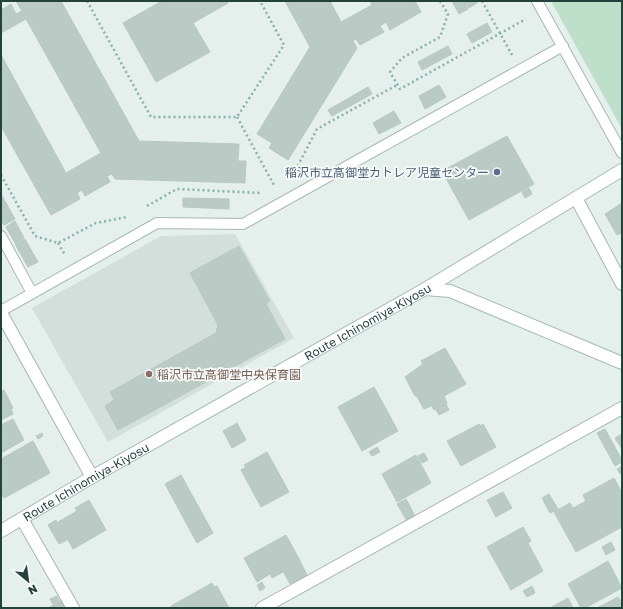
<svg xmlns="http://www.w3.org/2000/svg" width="623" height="609" font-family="'Golos Text','Noto Sans JP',sans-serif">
<rect width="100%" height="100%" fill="#e5efeb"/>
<path fill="#d3dfda" d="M235,234L294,338L108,442L32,308L161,236Z"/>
<path fill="#bee0ca" d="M551,1H622V129Z"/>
<g fill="#bacac4" stroke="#b7c9c3">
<path d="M16,1H61L139,141L239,144L238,161H246L245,183L115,179L112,174L107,176L110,182L85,196L82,190L77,193L80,199L51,215L1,126V55L66,173L101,153L26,19L1,33V10L11,4L16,14L22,11Z"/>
<path d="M162,1H227L228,3L193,23L210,52L156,82L123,23Z"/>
<path d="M285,1H330L341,22L372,5L370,1H415L421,12L390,30L386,22L380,26L384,32L360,45L356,39L353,41L357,48L288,160L269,148L272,143L257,134L310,47Z"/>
<path d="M452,1H464L468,9L459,14Z"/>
<path d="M465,1H476L477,3L469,8Z"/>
<path d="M487,23L492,32L472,43L467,34Z"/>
<path d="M448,46L452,54L422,70L418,62Z"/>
<path d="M439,85L446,97L425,109L419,96Z"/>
<path d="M368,87L372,94L332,116L328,110Z"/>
<path d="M394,111L401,123L379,134L373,123Z"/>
<path d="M507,136L534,184L469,220L442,171Z"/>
<path d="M529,188L532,194L525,198L522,192Z"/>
<path d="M1,194L15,219L4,225L1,220Z"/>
<path d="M183,198L229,199V209L183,207Z"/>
<path d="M622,203V233L617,235L605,214Z"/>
<path d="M15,221L24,238L15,243L6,227Z"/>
<path d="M25,239L38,262L28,267L15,244Z"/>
<path d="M239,246L270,301L266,304L285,339L118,430L105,406L114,400L110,392L216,333L218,325L190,273Z"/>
<path d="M445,348L466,384L444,396L447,403L434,410L423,391L415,396L405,377L423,364L421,361Z"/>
<path d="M374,387L398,431L362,451L338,407Z"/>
<path d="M4,390L13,408L11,409L13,414L1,420V391Z"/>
<path d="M423,391L431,406L424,409L416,395Z"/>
<path d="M446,404L449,410L439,415L436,410Z"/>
<path d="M13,419L24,440L1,453V425Z"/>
<path d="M237,423L246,440L232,448L223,431Z"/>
<path d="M479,424L480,426L483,424L496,447L461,466L447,441Z"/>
<path d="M605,429L622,460V462L615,466L597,433Z"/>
<path d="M42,433L43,436L38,439L36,436Z"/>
<path d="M622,434V449L615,438Z"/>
<path d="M33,441L50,473L4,498L1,494V459Z"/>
<path d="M377,447L380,452L372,456L369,452Z"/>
<path d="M267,452L289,492L261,507L241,470L246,467L244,465Z"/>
<path d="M424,453L428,460L422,463L418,456Z"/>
<path d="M416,455L431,483L397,502L382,474Z"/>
<path d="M622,466V472L620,474L617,469Z"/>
<path d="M181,475L213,533L197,543L165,484Z"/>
<path d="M614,478L622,493V527L576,552L554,512L570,503L573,508L586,501L583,495Z"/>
<path d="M503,492L512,508L496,517L487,500Z"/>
<path d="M549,494L558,509L550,513L542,498Z"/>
<path d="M406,499L415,516L407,521L397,504Z"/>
<path d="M89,500L106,530L73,549L58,522L77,511L75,508Z"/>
<path d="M56,520L67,540L59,544L48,525Z"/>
<path d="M523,527L531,541L528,543L543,571L511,590L487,547Z"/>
<path d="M286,535L299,559L281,569L283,572L272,578L270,574L257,582L244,558Z"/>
<path d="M611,542L615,550L606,555L602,547Z"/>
<path d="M299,559L307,575L290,584L282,569Z"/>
<path d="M608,561L622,588L585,608H581L568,584Z"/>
<path d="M262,582L265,588L260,591L257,585Z"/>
<path d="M212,583L214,587L217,586L229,608H172L171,606Z"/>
<path d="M532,586L535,593L527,597L523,591Z"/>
<path d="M57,596L59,600L53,604L50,599Z"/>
<path d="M618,597L622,603V608H597Z"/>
<path d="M568,598L573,608H550Z"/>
<path d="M61,600L65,608H48Z"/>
</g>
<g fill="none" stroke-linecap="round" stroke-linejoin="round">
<defs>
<g id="lane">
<path d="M537,1L622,153"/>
<path d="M1,236L32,293"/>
<path d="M1,311L157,223L243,224L563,46"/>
</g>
<g id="street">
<path d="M576,198L622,284"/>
<path d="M1,313L92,477"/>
<path d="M22,519L73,608"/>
<path d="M262,608L622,408"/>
</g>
<g id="secondary">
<path d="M425,289L450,291L622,363"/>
<path id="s1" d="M1,531L92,477L425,289L622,170"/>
</g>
</defs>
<use href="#lane" stroke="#a7b8b3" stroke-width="12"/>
<use href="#street" stroke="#a7b8b3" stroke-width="14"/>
<use href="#secondary" stroke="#a3bbb4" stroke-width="14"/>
<g stroke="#85b3a8" stroke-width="2.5" stroke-dasharray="2 3" stroke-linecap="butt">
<path d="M87,1L151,117H237L284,45L260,1"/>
<path d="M440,1L448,14L440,37L402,58L390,72L400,89L526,19"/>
<path d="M482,1L512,55"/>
<path d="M237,117L275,187"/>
<path d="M1,175L35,236L58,243L96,223L127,217"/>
<path d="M293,175L317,129L397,85"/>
<path d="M147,206L177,189L262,193"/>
<path d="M58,243L65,255"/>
</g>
<use href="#lane" stroke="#fff" stroke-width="10"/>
<use href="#street" stroke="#fff" stroke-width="12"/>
<use href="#secondary" stroke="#fff" stroke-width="12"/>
</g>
<circle fill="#5c6f8a" stroke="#f6fbf9" stroke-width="1.5" cx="497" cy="172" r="4"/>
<circle fill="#8d6e63" stroke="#f6fbf9" stroke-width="1.5" cx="149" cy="374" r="4"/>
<g text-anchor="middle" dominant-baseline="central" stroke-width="3.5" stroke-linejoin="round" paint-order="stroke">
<g font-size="12" fill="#4e5e75" stroke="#f6fbf9" text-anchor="end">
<text x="489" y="172">稲沢市立高御堂カトレア児童センター</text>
</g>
<g font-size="12" fill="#24423c" stroke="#f6fbf9">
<text stroke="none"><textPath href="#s1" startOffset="422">Route Ichinomiya-Kiyosu</textPath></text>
<text stroke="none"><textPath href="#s1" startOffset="98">Route Ichinomiya-Kiyosu</textPath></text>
</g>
<g font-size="12" fill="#785e54" stroke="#f6fbf9" text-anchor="start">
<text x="157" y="374">稲沢市立高御堂中央保育園</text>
</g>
</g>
<rect width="623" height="609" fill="none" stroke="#24423c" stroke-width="4"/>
<g transform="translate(28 581) rotate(151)" stroke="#f6fbf9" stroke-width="3" paint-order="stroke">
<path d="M0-3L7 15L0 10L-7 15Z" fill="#24423c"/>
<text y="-6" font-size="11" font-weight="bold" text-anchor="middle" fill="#24423c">N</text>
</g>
</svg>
